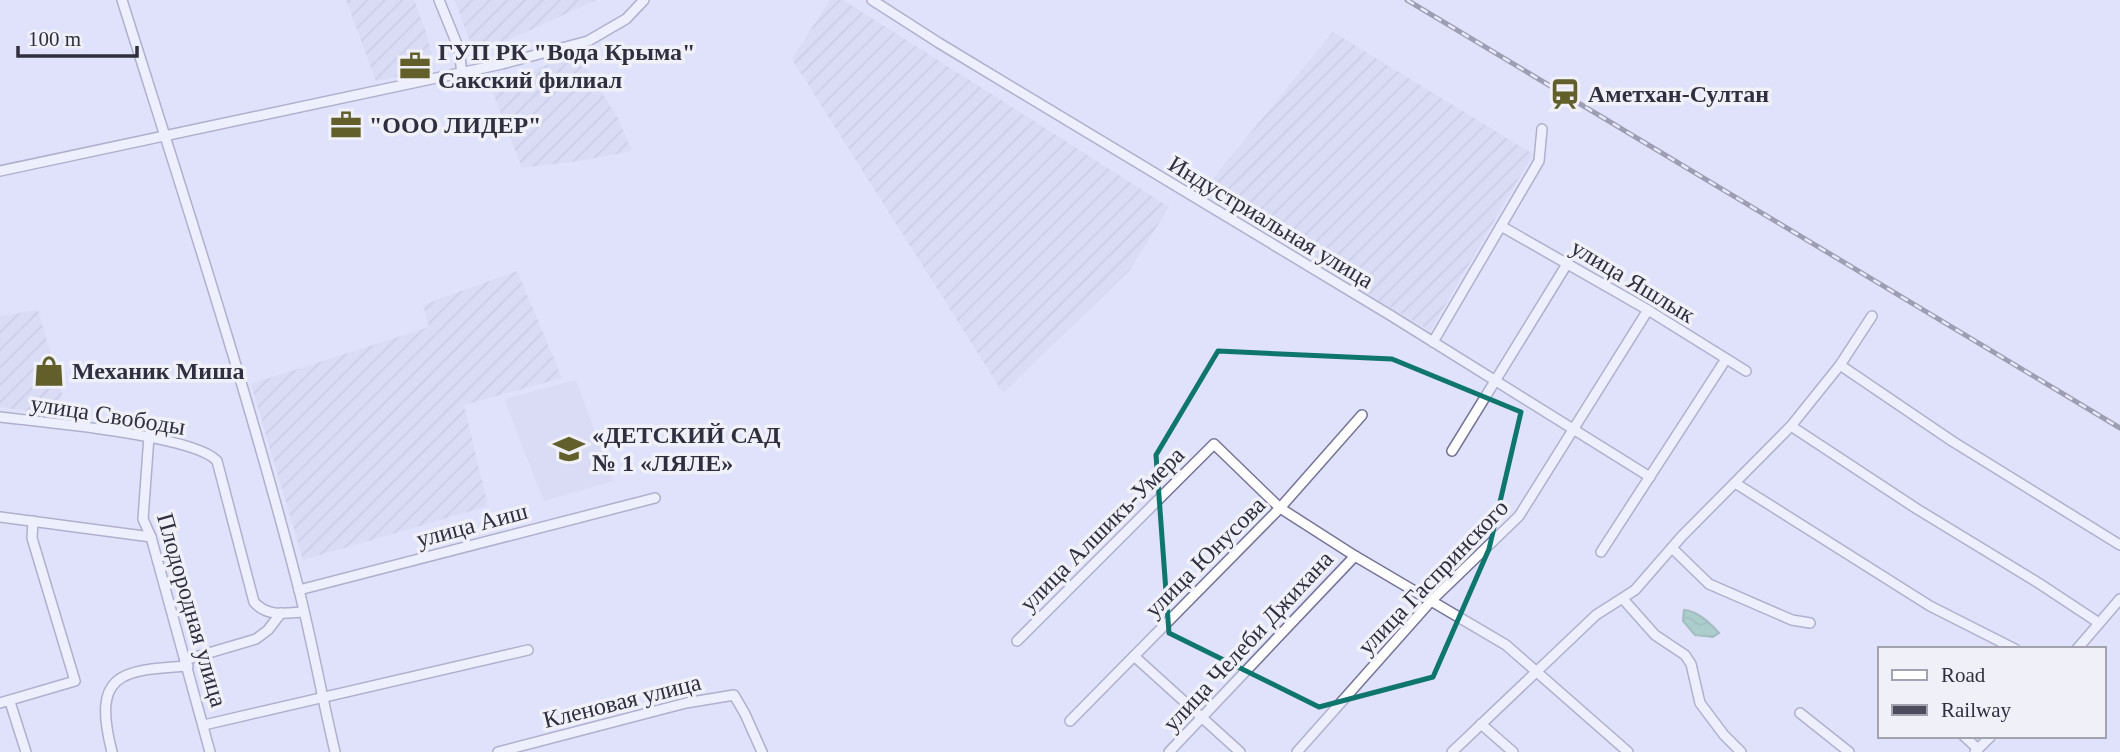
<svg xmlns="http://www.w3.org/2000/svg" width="2120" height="752" font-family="Georgia,serif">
<defs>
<pattern id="industrial-furrows" width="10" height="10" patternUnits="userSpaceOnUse" patternTransform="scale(1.75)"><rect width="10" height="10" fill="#d2d3f0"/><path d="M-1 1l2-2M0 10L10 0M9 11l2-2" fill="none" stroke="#b5b5cf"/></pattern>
<pattern id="water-waves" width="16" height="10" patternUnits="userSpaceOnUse" patternTransform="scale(1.75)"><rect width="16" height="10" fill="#6cb697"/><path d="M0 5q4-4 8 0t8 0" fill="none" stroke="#59947d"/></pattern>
</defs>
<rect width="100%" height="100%" fill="#e0e1fa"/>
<path fill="#d2d3f0" d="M576,380L613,481L544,501L504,399Z"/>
<g fill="url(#industrial-furrows)">
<path d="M346,0H414L427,35L435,69L376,81Z"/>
<path d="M455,0H596L475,55Z"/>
<path d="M830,0H843L1169,207L1130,270L1003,393L792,59Z"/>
<path d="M1333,32L1533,154L1430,331L1201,193Z"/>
<path d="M576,53L617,116L632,151L579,161L522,168L491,88Z"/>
<path d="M517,271L562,378L464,405L488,506L303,560L251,384L429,327L423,305Z"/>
<path d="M38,310L62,393L55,415L0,407V316Z"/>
</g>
<path fill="url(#water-waves)" stroke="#5a8e7d" stroke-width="2" d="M1684,610C1698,611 1710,623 1719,633L1713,637L1695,635L1683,621Z"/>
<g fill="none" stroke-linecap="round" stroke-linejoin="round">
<defs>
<g id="minor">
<path d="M122,0C183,194 247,389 298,586C312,641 322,697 335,752"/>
<path d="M439,0L459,49L462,74"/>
<path d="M872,0L939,43L1390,315L1650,477"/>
<path d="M0,171L502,64L588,41L626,19L644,0"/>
<path d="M1501,226L1648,310L1746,371"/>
<path d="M1433,342L1539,161L1542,129"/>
<path d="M1840,365L1952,441L2120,545"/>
<path d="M0,417C40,422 195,435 217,461L254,602C267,617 285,613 303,612"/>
<path d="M1791,426L1917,509L2040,584L2099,623"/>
<path d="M149,436L143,519L151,537L210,752"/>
<path d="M1452,451L1567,264"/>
<path d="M1735,483L1930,606L2015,649"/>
<path d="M0,517L151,537"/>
<path d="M1672,548L1709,584L1792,620L1810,623"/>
<path d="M1601,552L1726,359"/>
<path d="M299,590L655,498"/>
<path d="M1623,599L1655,635L1685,655L1691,664L1700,703L1724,735L1741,752"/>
<path d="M1017,641L1214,444L1280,508L1355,556L1506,645L1628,752"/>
<path d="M2077,649L2120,599"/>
<path d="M1134,656L1240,752"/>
<path d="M185,660L256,639L268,630L281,613"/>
<path d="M10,702L26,752"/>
<path d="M0,703L75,681L32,538L33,521"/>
<path d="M1800,713L1849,752"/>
<path d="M1070,721L1280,508L1362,415"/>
<path d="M1481,724L1513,752"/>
<path d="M204,725L528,650"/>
<path d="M1964,736L1978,749"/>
<path d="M112,752C92,674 119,670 188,666"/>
<path d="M498,752L686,703L734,695L745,714L762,752"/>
<path d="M1169,752L1355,556"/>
<path d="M1297,752L1431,601L1519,516L1648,310"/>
<path d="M1452,752L1596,615L1635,590L1682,536L1791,426L1840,365L1872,316"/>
<path d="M1975,752L1991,736"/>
</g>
</defs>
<use href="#minor" stroke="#757499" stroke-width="12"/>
<use href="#minor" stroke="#fff" stroke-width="9"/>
<defs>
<path id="rail" d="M1407,0L2120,428"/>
</defs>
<use href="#rail" stroke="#4c4c5e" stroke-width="5"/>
<use href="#rail" stroke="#eff0f8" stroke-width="2.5" stroke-dasharray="8" stroke-linecap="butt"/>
</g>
<path d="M0 0H2120V752H0ZM1218,351L1392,359L1521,412L1489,549L1433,677L1319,707L1169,633L1156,455Z" fill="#e0e1fa" fill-opacity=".55" fill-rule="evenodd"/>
<path fill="none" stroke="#0f766e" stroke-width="5" stroke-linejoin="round" d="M1218,351L1392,359L1521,412L1489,549L1433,677L1319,707L1169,633L1156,455Z"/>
<defs>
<symbol id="office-bare" viewBox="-9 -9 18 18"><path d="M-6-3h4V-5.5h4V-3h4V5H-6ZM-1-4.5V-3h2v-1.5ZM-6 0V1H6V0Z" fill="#625f2b" stroke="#eff0f8" stroke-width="2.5" paint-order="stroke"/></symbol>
<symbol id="station-bare" viewBox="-9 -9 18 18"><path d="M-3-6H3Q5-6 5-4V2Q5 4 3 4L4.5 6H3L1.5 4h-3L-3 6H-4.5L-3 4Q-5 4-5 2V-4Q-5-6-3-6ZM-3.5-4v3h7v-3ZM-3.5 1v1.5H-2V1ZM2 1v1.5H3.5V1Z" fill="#625f2b" stroke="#eff0f8" stroke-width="2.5" paint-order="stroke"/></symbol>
<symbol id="shop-bare" viewBox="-9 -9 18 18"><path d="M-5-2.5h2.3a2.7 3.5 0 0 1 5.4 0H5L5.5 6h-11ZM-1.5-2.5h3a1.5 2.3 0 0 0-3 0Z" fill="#625f2b" stroke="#eff0f8" stroke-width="2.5" paint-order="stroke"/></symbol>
<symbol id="school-bare" viewBox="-9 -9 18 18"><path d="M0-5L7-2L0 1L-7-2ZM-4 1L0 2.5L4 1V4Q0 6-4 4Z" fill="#625f2b" stroke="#eff0f8" stroke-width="2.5" paint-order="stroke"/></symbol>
</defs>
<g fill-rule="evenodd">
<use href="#office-bare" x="393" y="44" width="44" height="44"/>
<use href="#station-bare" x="1543" y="72" width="44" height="44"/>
<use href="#office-bare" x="324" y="103" width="44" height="44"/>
<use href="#shop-bare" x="27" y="349" width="44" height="44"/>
<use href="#school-bare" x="547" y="427" width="44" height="44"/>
</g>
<g text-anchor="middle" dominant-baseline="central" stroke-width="7" stroke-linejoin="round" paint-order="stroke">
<g font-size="24" font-weight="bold" fill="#2f2f3f" stroke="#eff0f8" text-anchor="start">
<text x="438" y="52">ГУП РК "Вода Крыма"<tspan x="438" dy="28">Сакский филиал</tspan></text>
<text x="1588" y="94">Аметхан-Султан</text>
<text x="369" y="125">"ООО ЛИДЕР"</text>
<text x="72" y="371">Механик Миша</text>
<text x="592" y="435">«ДЕТСКИЙ САД<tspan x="592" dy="28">№ 1 «ЛЯЛЕ»</tspan></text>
</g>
<g font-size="24" fill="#2f2f3f" stroke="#eff0f8">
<text transform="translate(1271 222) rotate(31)">Индустриальная улица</text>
<text transform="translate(1633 281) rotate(31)">улица Яшлык</text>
<text transform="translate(108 415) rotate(9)">улица Свободы</text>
<text transform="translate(472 525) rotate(-15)">улица Аиш</text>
<text transform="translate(1102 529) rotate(-45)">улица Алшикъ-Умера</text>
<text transform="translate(1205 557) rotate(-45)">улица Юнусова</text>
<text transform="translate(1433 577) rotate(-46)">улица Гаспринского</text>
<text transform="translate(192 610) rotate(74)">Плодородная улица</text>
<text transform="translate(1248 641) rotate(-47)">улица Челеби Джихана</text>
<text transform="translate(622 701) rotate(-14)">Кленовая улица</text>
</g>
</g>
<rect x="1878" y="647" width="228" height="91" fill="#eff0f8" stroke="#a2a3ae" stroke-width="2"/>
<rect x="1892" y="670" width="35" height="10" fill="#ffffff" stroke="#a2a3ae" stroke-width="2"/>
<text x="1941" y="682" font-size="21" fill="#2f2f3f">Road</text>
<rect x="1892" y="705" width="35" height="10" fill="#4c4c5e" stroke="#a2a3ae" stroke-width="2"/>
<text x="1941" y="717" font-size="21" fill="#2f2f3f">Railway</text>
<path d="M18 46v10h119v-10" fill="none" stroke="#2f2f3f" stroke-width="3.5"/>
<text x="28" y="46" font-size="21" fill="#2f2f3f" stroke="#eff0f8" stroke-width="5" paint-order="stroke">100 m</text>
</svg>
